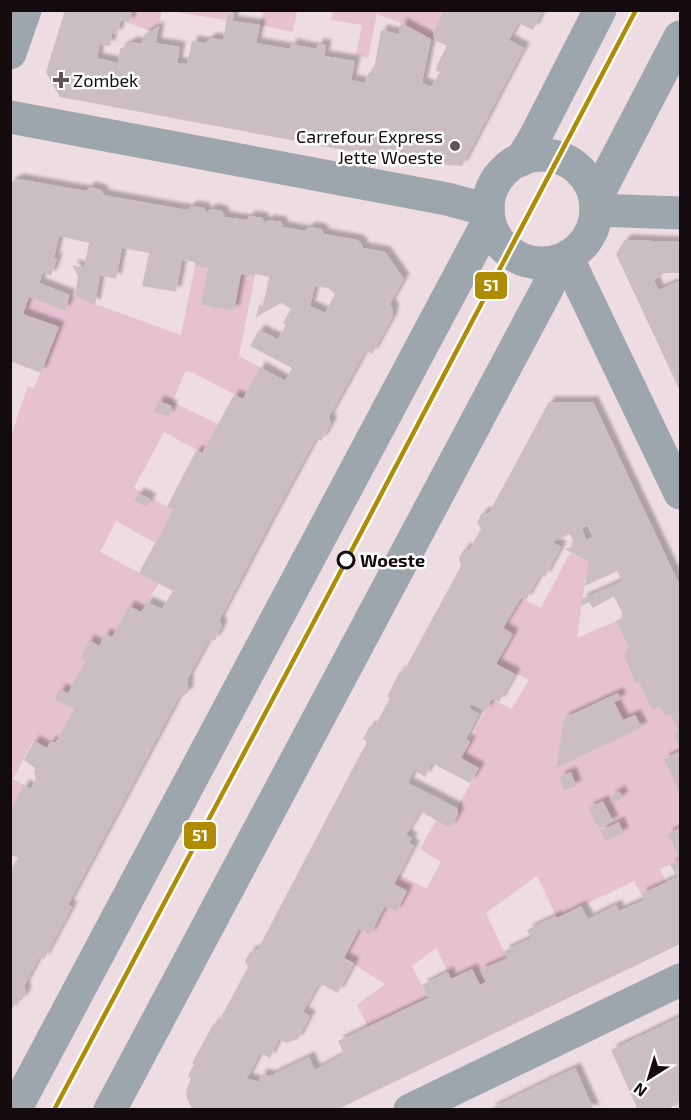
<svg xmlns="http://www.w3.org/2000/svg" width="691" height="1120" font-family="'Exo 2',sans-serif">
<defs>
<filter id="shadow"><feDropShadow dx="5.5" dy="-5.5" stdDeviation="1.5" flood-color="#0004"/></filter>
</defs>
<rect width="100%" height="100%" fill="#eddce2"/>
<g fill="#e6c1cf">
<path d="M133,11H162L159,26L150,31L129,23Z"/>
<path d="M170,11H228L226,20Z"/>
<path d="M263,11H297L293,32L260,25Z"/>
<path d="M333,11H444L433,33L435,40L431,39L401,23L377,14L368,58L356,55L362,25L331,20Z"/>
<path d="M195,266L208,268L202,305L233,311L241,274L255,276L239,356L260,367L243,399L194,373L186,371L172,402L218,424L202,453L164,432L134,488L173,510L155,543L116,521L100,552L159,583L141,612L129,606L112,637L105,635L99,646L89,641L80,658L85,662L74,709L56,742H50L47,748L33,741L13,779L24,785L11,811V436L28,386L34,388L59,327L23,314L29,297L65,311L70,295L181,335Z"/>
<path d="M570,553L588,562L577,638L616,621L630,650L623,654L636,684L639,682L660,706L665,716L670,714L678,731L674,734L680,751L664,759L680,795V828L667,834L680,860L660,869L666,883L641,894L634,881L557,918L537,876L486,913L507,958L480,970L486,982L480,985L472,969L451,979L436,948L412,966L428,998L368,1027L357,1005L385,984L344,958L359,929L370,935L385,906L396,912L407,891L394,884L399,874L426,889L441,862L420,849L436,820L450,828L458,815L457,808L479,768L461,758L492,699L511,709L529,680L496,664L513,635L503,628L521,598L541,608Z"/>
</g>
<g fill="#cabec2" fill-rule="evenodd" filter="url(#shadow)">
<path d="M65,10H133L129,23L121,20L117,35L112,33L110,46L100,44L97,58L118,63L120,49L132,42L142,44L144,35L159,26L156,43L180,47L177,63L187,64L192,41L205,43L211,38L223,40L228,12L234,14L232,21L260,25L256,43L290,49L291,44L316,49L318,44L326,45L324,56L355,61L351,80L365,83L367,75L374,69L381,30L399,34L401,23L431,39L422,83L431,87L440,72L436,71L437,65L447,46L435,40L433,33L444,10H543L533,30L518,23L509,40L524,48L462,166L409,162L60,97L46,72Z"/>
<path d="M18,179L86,191L90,187L101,190L104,195L114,197L187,210L192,206L204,208L206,213L211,209L222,211L225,217L246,220L250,216L262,218L265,223L269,220L281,222L283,227L305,231L310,227L321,229L324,234L357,240L361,243L363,248L385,252L404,279L390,304L393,309L392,318L372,354L366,350L329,417L331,424L321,441L316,438L270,523L221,617L219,620L222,626L215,640L208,641L188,678V691L186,694L179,697L68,905L72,907L44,959L40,956L24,986L26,992L22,1000L16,1002L10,1012V871L18,858L10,854V811L24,785L31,789L36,778L35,777L34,771L35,768L24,760L34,741L47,748L50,742H56L74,709L55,699L60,689L68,693L85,662L80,658L89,640L99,646L105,634L112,637L129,606L141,612L147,602L162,609L173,591L139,573L173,510L167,507L196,451L202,453L234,395L243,399L260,367L285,381L292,368L250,346L259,330L278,339L286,325L283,323L291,309L281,303L256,317L259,305L263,306L269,277L256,274L255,276L241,274L234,311L201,305L208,268L195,266V262L182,260L176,292L142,286L149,253L122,248L116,279L100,275L95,305L75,296L78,276L72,265L84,268L89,243L59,236L54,258L57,259L51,276L43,273L39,283L70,295L65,311L29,297L23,314L59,327L41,373L10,361V183ZM315,286L328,288L335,294L325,313L310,306Z"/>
<path d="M625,240L680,242V273H660L659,277L654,280L658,290L680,281V391L616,254Z"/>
<path d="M158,401L172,406L169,416L154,412Z"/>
<path d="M549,402H593L680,586V749L673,734L678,731L670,714L665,716L660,706L652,710L639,682L636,684L623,654L630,650L616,621L624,617L614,596L593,608L589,602L581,606L582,599L622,581L617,571L585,586L588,562L565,549L575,545L570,534L552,542L561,547L545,577L540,575L526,600L521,598L503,628L513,634L496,664L515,674L499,702L492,699L486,711L471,704L469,708L479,714L466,739L470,742L461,758L479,768L470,783L432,763L425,777L414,770L408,783L457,808L458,815L450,828L420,811L406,835L412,838L409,843L414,846L394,884L407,891L396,912L385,906L370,935L359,929L344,958L354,963L338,993L319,983L303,1012L310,1016L298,1039L286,1043L279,1039L270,1058L260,1053L249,1075L246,1078L259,1082L261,1074L270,1076L309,1057L315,1070L344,1054L338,1041L428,998L422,985L448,972L451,979L472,969L480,985L486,982L480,970L507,958L504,951L531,938L527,930L556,916L557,918L581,906L588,919L616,905L619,911L644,900L641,894L677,877L670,864L680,860L667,834L680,828V944L336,1110H193L187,1099L186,1092L191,1078L188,1076L194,1064L192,1063L214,1023L217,1025L248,967L245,961L250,952L258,949L350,774L367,742L363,739L370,726L374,728L390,698L387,697L400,671L403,673L461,566L459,558L464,549H470L475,539L481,529L477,522L482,513H489ZM589,525L593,537L586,540L582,528Z"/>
<path d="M139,493L151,499L146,507L134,500Z"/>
<path d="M618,693L621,699L614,702L623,720L635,715L642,727L556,768L564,718Z"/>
<path d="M680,751V795L664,759Z"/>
<path d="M571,772L576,786L564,790L559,777Z"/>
<path d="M619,791L623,797L614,803L610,797Z"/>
<path d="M603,801L613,821L599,828L588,808Z"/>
<path d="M619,822L623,833L606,841L600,831Z"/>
<path d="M680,1017V1101L671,1106L673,1110H638L611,1050Z"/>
<path d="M575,1068L594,1110H488L545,1082Z"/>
</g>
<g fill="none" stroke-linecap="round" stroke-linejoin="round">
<g stroke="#9da6ac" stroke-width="33">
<path d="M10,53L25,10"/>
<path d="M10,117L447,199L488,210"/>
<circle cx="542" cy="209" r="54"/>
<path d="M521,160L535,137L600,10"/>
<path d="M595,200L680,37"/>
<path d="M596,210L680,213"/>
<path d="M567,257L680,493"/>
<path d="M15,1110L489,220"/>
<path d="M110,1110L548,287L557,261"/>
<path d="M410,1110L680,980"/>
</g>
<defs>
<path id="tram-1" d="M54,1110L326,599L636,10"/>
</defs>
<use href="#tram-1" stroke="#fff" stroke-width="9"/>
<use href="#tram-1" stroke="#b08c04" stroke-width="4.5"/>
</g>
<g fill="#605458" stroke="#fff" stroke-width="2">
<path d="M58 71h6v6h6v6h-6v6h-6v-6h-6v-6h6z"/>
<circle cx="455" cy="146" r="6"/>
</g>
<circle fill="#fff" stroke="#140b0e" stroke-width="3" cx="346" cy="560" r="8"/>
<g text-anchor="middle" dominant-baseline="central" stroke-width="5" stroke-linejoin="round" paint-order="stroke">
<g font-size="18" fill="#140b0e" stroke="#fff" text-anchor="start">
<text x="73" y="80">Zombek</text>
<text x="443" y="136" text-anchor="end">Carrefour Express<tspan x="443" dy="21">Jette Woeste</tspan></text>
</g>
<g font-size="18" font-weight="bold" fill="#140b0e" stroke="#fff" text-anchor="start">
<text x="360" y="560">Woeste</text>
</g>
</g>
<g stroke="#fff" stroke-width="2">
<rect x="474" y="271" width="34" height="29" rx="6" fill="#b08c04"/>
<rect x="183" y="821" width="34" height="29" rx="6" fill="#b08c04"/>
</g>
<g font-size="16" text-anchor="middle" font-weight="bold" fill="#fff">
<text x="491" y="291">51</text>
<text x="200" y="841">51</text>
</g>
<rect width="691" height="1120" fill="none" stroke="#140b0e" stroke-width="24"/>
<g transform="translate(649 1078) rotate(217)" stroke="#ffffff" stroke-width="4.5" paint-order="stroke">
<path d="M0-4.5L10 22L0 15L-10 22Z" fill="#140b0e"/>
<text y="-9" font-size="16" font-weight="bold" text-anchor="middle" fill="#140b0e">N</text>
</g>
</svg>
